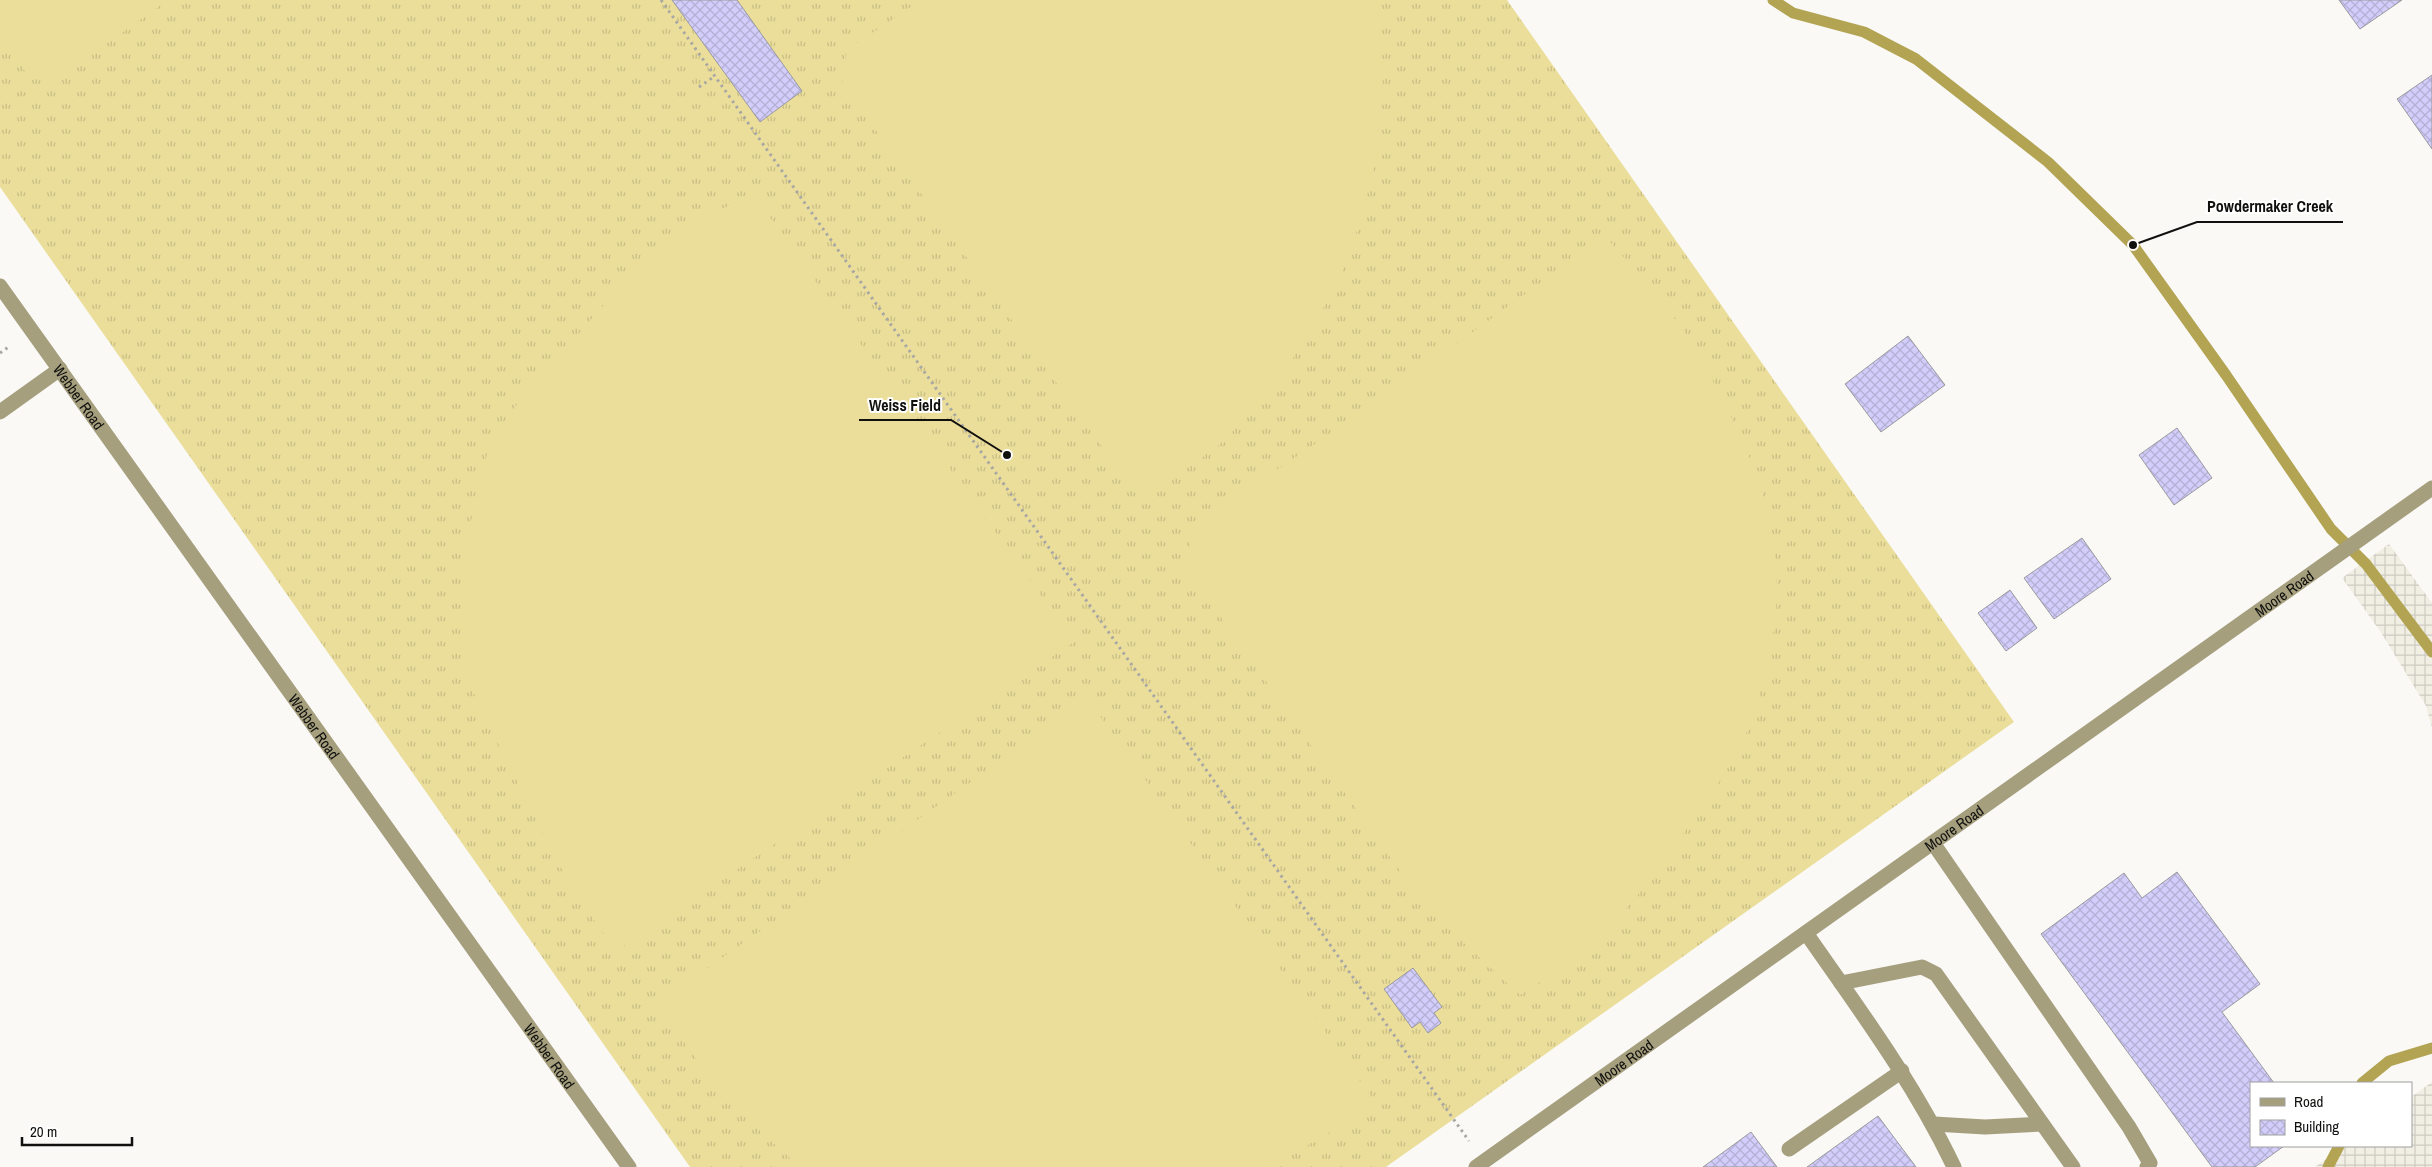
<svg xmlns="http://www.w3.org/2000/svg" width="2432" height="1167" font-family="'Archivo Narrow',sans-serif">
<defs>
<pattern id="industrial-grid" width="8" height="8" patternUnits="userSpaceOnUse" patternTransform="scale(1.25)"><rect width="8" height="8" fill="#f1efe4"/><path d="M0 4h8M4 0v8" fill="none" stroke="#ceccc2"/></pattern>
<pattern id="grass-tufts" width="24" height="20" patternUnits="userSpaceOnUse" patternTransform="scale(1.25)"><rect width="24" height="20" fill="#ebde9a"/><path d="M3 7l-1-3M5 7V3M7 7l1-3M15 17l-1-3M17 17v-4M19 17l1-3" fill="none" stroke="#c8bd84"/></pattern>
<pattern id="building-cross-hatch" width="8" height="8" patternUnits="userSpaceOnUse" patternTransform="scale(1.25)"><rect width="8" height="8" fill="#d2cdfa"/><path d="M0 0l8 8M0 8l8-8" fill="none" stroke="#b3afd5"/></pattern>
</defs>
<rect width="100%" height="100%" fill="#faf9f6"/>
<g fill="url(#industrial-grid)">
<path d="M2389,544L2432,603V728L2426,706L2380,631L2342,578Z"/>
<path d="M2432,1082V1167H2315L2344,1146H2411V1097Z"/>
</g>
<path fill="url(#grass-tufts)" d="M0,0H1507L2014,722L1386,1167H690L0,187Z"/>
<g fill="#ebde9a">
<path d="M0,0H168L51,83L30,78L0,36Z"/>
<path d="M921,0H1377L1383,87L1376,161L1360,222L1338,284L1273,391L1218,446L1141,501L842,83L847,50Z"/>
<path d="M753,194L1074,642L616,951L586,909L558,863L487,722L469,683L460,641L462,558L487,454L505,420L521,399L646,257L681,229Z"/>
<path d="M1605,236C1635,270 1665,304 1691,341C1703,358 1711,379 1721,397C1772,494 1794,576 1762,683C1759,696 1756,710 1751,722C1735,760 1712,795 1688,827C1653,877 1616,929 1566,965C1551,976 1535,985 1520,995L1426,908L1186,568L1193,526L1364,411Z"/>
<path d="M1088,699L1377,1105L1270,1167H800L761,1132L704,1070L657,1004Z"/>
</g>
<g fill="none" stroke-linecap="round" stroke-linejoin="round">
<g stroke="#b3a453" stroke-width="11">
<path d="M1773,0L1793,13L1864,32L1916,59L2048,162L2133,245L2226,375L2331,529L2366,564L2432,652"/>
<path d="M2362,1083L2389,1061L2432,1048"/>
<path d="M2328,1167L2339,1146"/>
</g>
</g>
<g fill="url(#building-cross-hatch)" stroke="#9a9a9d">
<path d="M672,0H737L802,91L760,122Z"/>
<path d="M2339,0H2402L2360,29Z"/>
<path d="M2432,75V149L2397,99Z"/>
<path d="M1908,336L1945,385L1881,432L1845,384Z"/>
<path d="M2177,428L2212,478L2174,505L2139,455Z"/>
<path d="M2082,538L2111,579L2054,619L2024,578Z"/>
<path d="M2010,590L2037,628L2006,651L1978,613Z"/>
<path d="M2177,872L2260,984L2222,1012L2274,1083H2251V1146H2284L2255,1167H2212L2041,934L2124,873L2142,898Z"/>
<path d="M1413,968L1442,1007L1434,1013L1441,1023L1428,1033L1420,1022L1412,1028L1384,989Z"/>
<path d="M1878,1116L1916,1167H1807Z"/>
<path d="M1751,1132L1777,1167H1703Z"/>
</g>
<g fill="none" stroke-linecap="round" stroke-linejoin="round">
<g stroke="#a8a7a4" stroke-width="3" stroke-dasharray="2.5 4" stroke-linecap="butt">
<path d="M661,0L1469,1141"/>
<path d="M699,87L715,76"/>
<path d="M0,353L10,346"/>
</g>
<g stroke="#a59f7e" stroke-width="15">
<path id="s1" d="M0,286L629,1167"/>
<path d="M0,412L60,369"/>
<path d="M1933,843L2129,1127L2150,1163L2147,1167"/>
<path d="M1806,933C1859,1009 1914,1083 1954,1167"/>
<path d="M1841,983L1922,967L1936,974L2073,1167"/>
<path d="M1934,1124L1985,1127L2042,1124"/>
<path d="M1789,1149L1902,1071"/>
<path id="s2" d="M1476,1167L2432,488"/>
</g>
</g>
<g text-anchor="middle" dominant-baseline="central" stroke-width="4" stroke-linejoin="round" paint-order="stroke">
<g font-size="15" fill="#10100e" stroke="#fff">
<text stroke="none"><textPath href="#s1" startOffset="136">Webber Road</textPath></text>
<text stroke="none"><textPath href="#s2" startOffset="991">Moore Road</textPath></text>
<text stroke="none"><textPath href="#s1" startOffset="541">Webber Road</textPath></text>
<text stroke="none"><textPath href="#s2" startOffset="586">Moore Road</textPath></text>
<text stroke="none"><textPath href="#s1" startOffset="946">Webber Road</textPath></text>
<text stroke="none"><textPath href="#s2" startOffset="181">Moore Road</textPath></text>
</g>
</g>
<path fill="none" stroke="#10100e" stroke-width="2" d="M2133 245L2197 222H2343M1007 455L951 420H859"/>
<g fill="#10100e" stroke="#fff" stroke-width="2">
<circle cx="2133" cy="245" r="5"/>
<circle cx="1007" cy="455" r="5"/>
</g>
<g font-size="16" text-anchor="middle" font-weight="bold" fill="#10100e" stroke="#fff" stroke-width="4" stroke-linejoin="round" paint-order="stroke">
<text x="2270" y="212">Powdermaker Creek</text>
<text x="905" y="411">Weiss Field</text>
</g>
<rect x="2250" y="1082" width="162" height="65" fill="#ffffff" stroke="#9f9f9f"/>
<rect x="2260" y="1098" width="25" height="8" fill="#a59f7e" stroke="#9f9f9f"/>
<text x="2294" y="1107" font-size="15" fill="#10100e">Road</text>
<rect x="2260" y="1120" width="25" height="15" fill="url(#building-cross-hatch)" stroke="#9f9f9f"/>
<text x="2294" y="1132" font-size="15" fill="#10100e">Building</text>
<path d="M22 1137v8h110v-8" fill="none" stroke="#10100e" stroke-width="2.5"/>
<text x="30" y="1137" font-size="15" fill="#10100e" stroke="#ffffff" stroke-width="4" paint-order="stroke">20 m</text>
</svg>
